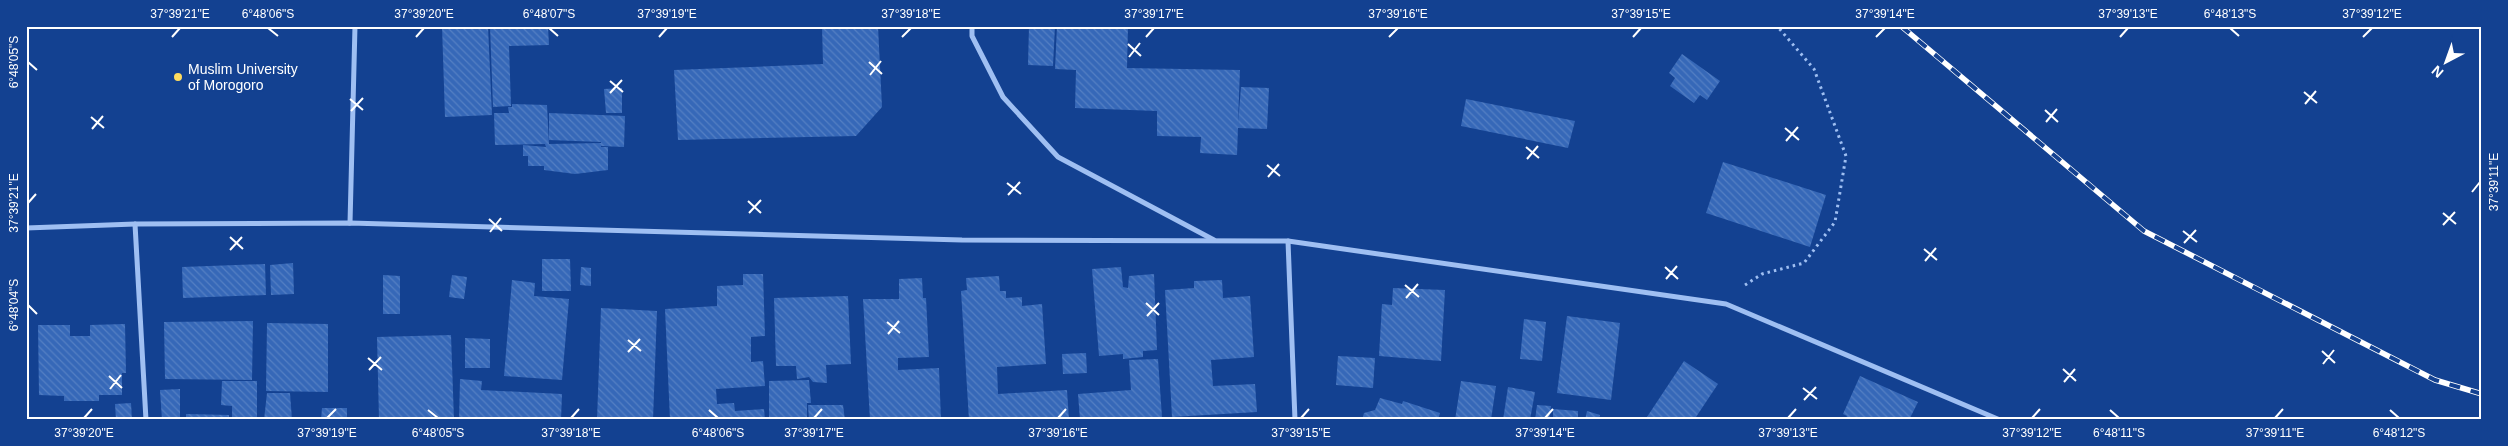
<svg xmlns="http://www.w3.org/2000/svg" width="2508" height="446" font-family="Arial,sans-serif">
<defs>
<pattern id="building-back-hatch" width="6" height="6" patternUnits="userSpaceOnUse" patternTransform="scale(1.25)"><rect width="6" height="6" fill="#3668b8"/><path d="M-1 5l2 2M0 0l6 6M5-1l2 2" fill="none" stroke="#547fc3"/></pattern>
</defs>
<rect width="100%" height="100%" fill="#134191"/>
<g fill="url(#building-back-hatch)">
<path d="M442,26H488L492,115L445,117Z"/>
<path d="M490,26L548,27L549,45L509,46L511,106L493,107Z"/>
<path d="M822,26H878L882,107L856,136L678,140L674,70L823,64Z"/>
<path d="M1029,26H1055L1053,66L1028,65Z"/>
<path d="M1057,26H1128L1127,68L1240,70L1238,123L1241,87L1269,88L1267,129L1238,128L1237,155L1200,153L1201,137L1157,136V111L1075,108L1076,70L1055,69Z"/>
<path d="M1682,54L1720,81L1707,100L1700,95L1694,103L1670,86L1675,78L1669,73Z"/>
<path d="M622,88V113H606L604,89Z"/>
<path d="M1466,99L1575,121L1568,148L1461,126Z"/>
<path d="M512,104L547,105L549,144L601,143V147H608V170L575,174L544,170V166H528V156H523V145L546,147L545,144L495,145L494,113H509L508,107H512Z"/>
<path d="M549,113L625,116L624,147L601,146V142L549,140Z"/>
<path d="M1723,162L1826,195L1810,247L1706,213Z"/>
<path d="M542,259H570L571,291H542Z"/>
<path d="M293,263L294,294L271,295L270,265Z"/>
<path d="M265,264L266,295L183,298L182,267Z"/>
<path d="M581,267L591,268V286L580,285Z"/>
<path d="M1121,267L1123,287L1128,288L1129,276L1154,274L1157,350L1143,351V357L1123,359V354L1099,356L1092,269Z"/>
<path d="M743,274H763L765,336L751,337V362L763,361L765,386L716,389L717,404L734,403L735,411L764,409L765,420H670L665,309L717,306V286L743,285Z"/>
<path d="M383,275L400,276V314H383Z"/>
<path d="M452,275L467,277L464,299L449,297Z"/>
<path d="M999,276L1000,291H1006V298L1022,297V306L1042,304L1046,364L997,367L998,394L1067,390L1069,420H969L961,291L967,290L966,278Z"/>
<path d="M922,278L923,298H926L929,357L898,358V370L939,368L941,420H870L863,299H899V279Z"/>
<path d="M512,280L535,283L534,296L569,299L562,380L504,376Z"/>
<path d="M1222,280L1223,298L1250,296L1254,357L1211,360L1213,386L1255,384L1257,412L1172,417L1165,290L1194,288V281Z"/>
<path d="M1393,288L1445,290L1441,361L1379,356L1382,304L1392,305Z"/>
<path d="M848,296L851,364L826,365L827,383L813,382L809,377L797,379L796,366H776L774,298Z"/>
<path d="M601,308L657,311L653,420H597Z"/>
<path d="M1567,316L1620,323L1611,400L1557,393Z"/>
<path d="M1524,319L1546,322L1542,361L1520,359Z"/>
<path d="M253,321L252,380L165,379L164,322Z"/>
<path d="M267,323L328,324V392L266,391Z"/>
<path d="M125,324L126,373H122V395H99V401H64V396L39,395L38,325H70V336H90V325Z"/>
<path d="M451,335L454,420H379L377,337Z"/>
<path d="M465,338L490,339V368H465Z"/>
<path d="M1086,353L1087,373L1063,374L1062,354Z"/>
<path d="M1338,356L1375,358L1373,388L1336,385Z"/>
<path d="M1158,359L1162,417L1080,420L1078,394L1131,390L1129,360Z"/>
<path d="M1684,361L1718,384L1694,420H1645Z"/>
<path d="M26,370H28L29,405H26Z"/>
<path d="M1860,376L1918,402L1909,420H1845L1847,416L1843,414Z"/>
<path d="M460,379L482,381L481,390L562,394L561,420H459Z"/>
<path d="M809,380L811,403H807V420H769V381Z"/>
<path d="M222,381H257V420L232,419V406L221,405Z"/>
<path d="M1461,381L1496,386L1491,420H1455Z"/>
<path d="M1508,387L1535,392L1530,420H1503Z"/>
<path d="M180,389V420H162L160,390Z"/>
<path d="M267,393H290L292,420H264Z"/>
<path d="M1380,398L1402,404L1403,401L1440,413L1438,420H1362L1364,413L1375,410Z"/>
<path d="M131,403L132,420H116L115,404Z"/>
<path d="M808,405H843L845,420H809Z"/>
<path d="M1537,405L1551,406L1549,420H1535Z"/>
<path d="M322,408H347V420H321Z"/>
<path d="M1553,409L1578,411V420H1553Z"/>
<path d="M1587,411L1600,415L1599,420H1585Z"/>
<path d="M186,414L229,415V420H186Z"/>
</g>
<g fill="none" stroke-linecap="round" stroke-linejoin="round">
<path stroke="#9fbff2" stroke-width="3" stroke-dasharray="2.5 4" stroke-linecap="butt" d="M1745,285L1762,274L1804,263L1835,222L1846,156L1814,69L1777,26"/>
<g stroke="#9fbff2" stroke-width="5">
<path d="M972,26V36L1003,97L1058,157L1214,240"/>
<path d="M350,223L355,26"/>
<path d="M135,224L146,420"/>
<path d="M26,228L135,224L350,223L962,240L1288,241L1726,304L2000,420"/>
<path d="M1288,241L1295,420"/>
</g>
<defs>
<path id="rail" d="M1901,26L2144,231L2435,380L2482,394"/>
</defs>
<use href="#rail" stroke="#fff" stroke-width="5.5"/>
<use href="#rail" stroke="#134191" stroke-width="4" stroke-dasharray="11" stroke-linecap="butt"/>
</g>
<path fill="none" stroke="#fff" stroke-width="2" d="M268,28L278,36M549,28L558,36M2230,28L2239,36M172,37L180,28M416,37L424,28M659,37L667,28M902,37L911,28M1146,37L1154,28M1389,37L1398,28M1633,37L1641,28M1876,37L1885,28M2120,37L2128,28M2363,37L2372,28M1128,44L1141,56M1129,57L1140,43M28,62L37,70M869,62L882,74M870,75L881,61M610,81L623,92M2304,92L2317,103M610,93L622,80M350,99L363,110M2305,104L2316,91M2045,110L2058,122M351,111L363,98M91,117L104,128M2046,122L2057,109M1785,128L1799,140M92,129L103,116M1786,141L1798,127M1526,147L1539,158M1527,159L1538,146M1267,165L1280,176M1268,177L1279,164M1007,183L1021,194M2472,192L2480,182M1008,195L1020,182M748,201L761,213M28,203L36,194M749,213L761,200M2443,213L2456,224M489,219L502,231M2443,225L2455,212M2183,231L2197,242M490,232L501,218M230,237L243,249M2184,243L2196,230M1924,249L1937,260M230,250L242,237M1925,261L1936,248M1665,267L1678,279M1666,279L1677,266M1405,285L1419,297M1406,298L1418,284M1146,303L1159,315M28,305L37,314M1147,316L1159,303M887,322L900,333M888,334L899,321M628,340L641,351M2322,351L2335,363M628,352L640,339M368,358L382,370M2323,364L2334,350M2063,369L2076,381M369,370L381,357M109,376L122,388M2064,382L2075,369M1803,388L1817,399M110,389L121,375M1804,400L1816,387M428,410L438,418M709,410L718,418M2110,410L2119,418M2390,410L2399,418M84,418L92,409M327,418L336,409M571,418L579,409M814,418L822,409M1058,418L1066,409M1301,418L1309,409M1545,418L1553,409M1788,418L1796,409M2032,418L2040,409M2275,418L2283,409"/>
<circle fill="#ffdc5f" stroke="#134191" stroke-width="2" cx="178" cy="77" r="5"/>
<g text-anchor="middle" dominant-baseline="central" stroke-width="4" stroke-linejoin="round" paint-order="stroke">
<g font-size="14" fill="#fff" stroke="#134191" text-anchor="start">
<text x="188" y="69">Muslim University<tspan x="188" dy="16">of Morogoro</tspan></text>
</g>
</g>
<rect width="2508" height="446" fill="none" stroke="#134191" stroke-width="55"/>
<g transform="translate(2446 62) rotate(221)" stroke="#134191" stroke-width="4" paint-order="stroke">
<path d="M0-4L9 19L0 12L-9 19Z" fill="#ffffff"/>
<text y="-8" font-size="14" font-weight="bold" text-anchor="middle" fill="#ffffff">N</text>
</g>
<rect x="28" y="28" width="2452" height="390" fill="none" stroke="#fff" stroke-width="2"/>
<g font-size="12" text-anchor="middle" fill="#fff">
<text x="180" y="18">37°39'21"E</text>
<text x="268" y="18">6°48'06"S</text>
<text x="424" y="18">37°39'20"E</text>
<text x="549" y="18">6°48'07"S</text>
<text x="667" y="18">37°39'19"E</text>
<text x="911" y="18">37°39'18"E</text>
<text x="1154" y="18">37°39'17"E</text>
<text x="1398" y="18">37°39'16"E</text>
<text x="1641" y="18">37°39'15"E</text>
<text x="1885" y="18">37°39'14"E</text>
<text x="2128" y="18">37°39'13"E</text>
<text x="2230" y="18">6°48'13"S</text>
<text x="2372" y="18">37°39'12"E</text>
<text transform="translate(14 62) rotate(-90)" y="4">6°48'05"S</text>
<text transform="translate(2494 182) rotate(-90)" y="4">37°39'11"E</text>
<text transform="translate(14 203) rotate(-90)" y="4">37°39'21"E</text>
<text transform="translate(14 305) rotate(-90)" y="4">6°48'04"S</text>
<text x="84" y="437">37°39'20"E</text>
<text x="327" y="437">37°39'19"E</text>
<text x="438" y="437">6°48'05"S</text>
<text x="571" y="437">37°39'18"E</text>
<text x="718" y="437">6°48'06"S</text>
<text x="814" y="437">37°39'17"E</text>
<text x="1058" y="437">37°39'16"E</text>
<text x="1301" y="437">37°39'15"E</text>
<text x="1545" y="437">37°39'14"E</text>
<text x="1788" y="437">37°39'13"E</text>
<text x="2032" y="437">37°39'12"E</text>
<text x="2119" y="437">6°48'11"S</text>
<text x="2275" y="437">37°39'11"E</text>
<text x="2399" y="437">6°48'12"S</text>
</g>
</svg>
